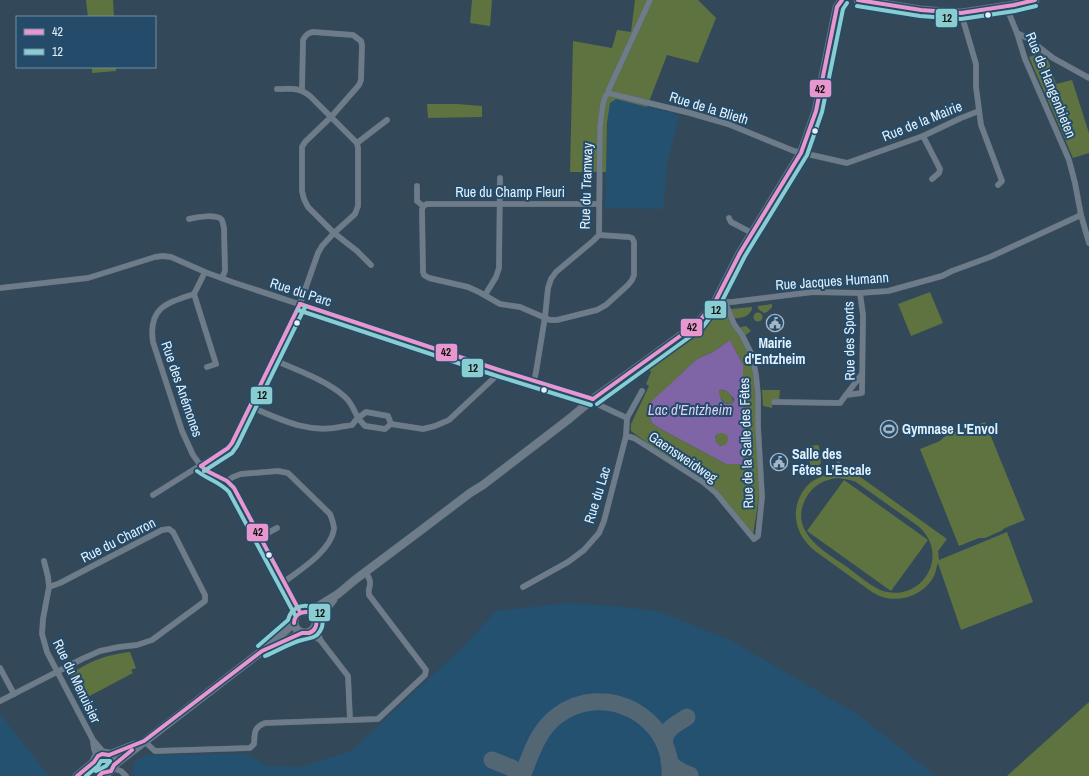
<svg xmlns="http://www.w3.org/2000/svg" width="1089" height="776" font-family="'Archivo Narrow',sans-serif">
<rect width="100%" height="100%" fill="#33495a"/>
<g fill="#255171">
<path d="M616,99L679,115L667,164L663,209L605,208L608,113L610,103Z"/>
<path d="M568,603L624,607L660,612L732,641L857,714L936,776H135L133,773L134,762L148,755L247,754L268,766L301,767L351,751L462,648L496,611Z"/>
<path d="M0,714L49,776H0Z"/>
</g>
<g fill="#5e7340" fill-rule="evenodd">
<path d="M86,0H113L114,17H88Z"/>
<path d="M472,0H492L490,26L470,23Z"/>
<path d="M635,0H698L716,18L698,63L667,55L647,107L616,99L610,103L607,123L606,172H570L573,41L612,48L617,30L631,32Z"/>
<path d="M1040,53L1047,57L1056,84L1072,80L1089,133V153L1073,158L1029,57Z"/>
<path d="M92,67H116V71L92,73Z"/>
<path d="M427,104H457L482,106V117L428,118Z"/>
<path d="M930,292L943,323L911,336L898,304Z"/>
<path d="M718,304L727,305L731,311V309L752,307C752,316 741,319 733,318L740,329L741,327L746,326L751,331L744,336L745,346L753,366L757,425L759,497L753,535L708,480L657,450L631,431V424L649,386L646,384L651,372L646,364L702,324L712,313ZM730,340L743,365L726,464L659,428L652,423L648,411L653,401L697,359L713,352Z"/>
<path d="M772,304V307L767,312L764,313L758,309V306Z"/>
<circle cx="758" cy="317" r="4.5"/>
<path d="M720,390C727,389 734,396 733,403L730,404L725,403L719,396V391Z"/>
<path d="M762,390H780L779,400H773L772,408L763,406Z"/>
<path d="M985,422L1025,520L1005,528L1001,531L985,538H979L959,546L920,449L940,441L944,437L960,430H965Z"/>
<circle cx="722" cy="439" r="7"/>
<path d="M817,445L819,446L821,463L819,465H811L810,464L808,447L809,446Z"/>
<path d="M838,461L947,539L938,551L939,560L1007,532L1033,602L961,630L938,563C936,568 936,573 933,578C920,599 892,605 872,592L815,551C793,534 788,504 810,483C816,478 822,477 829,473C833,472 836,465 838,461ZM839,478L850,480L856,482L918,526C952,555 921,605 880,590C868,584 858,575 847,567C824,551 788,532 806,498C813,485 825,479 839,478Z"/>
<path d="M844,480L928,540L891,591L807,531Z"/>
<path d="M130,652L136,668L131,670L133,673L80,701L70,681V679L72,678L70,674C91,661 105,655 130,652Z"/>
<path d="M1089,702V776H1007Z"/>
</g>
<path fill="#8065a6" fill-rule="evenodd" d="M730,340L743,365V464H726L659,428L652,423L648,411L652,401L697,359L713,352ZM720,390C726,389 730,394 734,399L733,403C725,407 719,399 719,391ZM721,433L726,434C729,437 729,441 725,445L720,446L716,442L715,437L717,434Z"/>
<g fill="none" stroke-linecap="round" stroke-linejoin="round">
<g stroke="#536674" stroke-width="17">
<path d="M664,742C665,728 677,724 687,717"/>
<path d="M492,760L512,768L518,776"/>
<path d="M669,762C675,769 681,772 690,775"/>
<path d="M522,776C531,755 537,731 557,716C604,680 674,716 670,776"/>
</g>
<defs>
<g id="minor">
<path d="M1007,6L1008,11L1017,33L1025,59L1069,160L1075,183L1081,215L1089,243"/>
<path d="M961,13L976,64V87L981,125L1002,181L998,185"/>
<path d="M1017,33L1027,38L1053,58L1089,78"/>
<path d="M302,91L303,40C305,36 307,33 313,32L353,35L361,41L362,45L361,80L359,85L331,117L305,142L302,147V191L304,199L308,207L334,233L357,251L371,265"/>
<path d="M608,93L690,113L728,124L794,151L847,163L923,136L961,118L979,111"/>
<path d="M608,93L609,89L650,0"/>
<path d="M923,136L940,169L939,173L932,179"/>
<path d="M357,143L387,120"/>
<path d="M417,186V201L423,206"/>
<path d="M599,204H427L423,206L422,210L423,272L424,275L429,278L468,287L479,292L500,304L520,307L550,320H557L597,310L606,305L628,285L632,280L634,275V242L632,238L629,237L599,235"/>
<path d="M729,218L731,222L752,233"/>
<path d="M189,219C196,217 216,214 221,219C223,221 223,224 224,228L225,271L222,278"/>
<path d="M205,272L194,294C167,303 148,307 153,342L182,431L193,455L201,466L207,471L227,481L234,488L300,612"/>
<path d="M0,288L88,278L155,257L163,256L171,257L205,272L232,282L499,370L593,399L595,403L627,418"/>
<path d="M194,294L216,364L207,367"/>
<path d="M485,295L496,277L499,268L500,178"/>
<path d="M716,300L725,302H732L813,292L860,293L888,291L942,276L952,271L990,257L1081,215"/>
<path d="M534,381L536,372L545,317L548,288L551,279L556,272L593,241L599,235L600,127L603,104L605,97L608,93"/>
<path d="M846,395L862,374"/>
<path d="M774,402L840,403L846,395L862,393L863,315L860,293"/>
<path d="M251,407C280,419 308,434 340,427C343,426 349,426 352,425C354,423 356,419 358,418C354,410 351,402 345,397C328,381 295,369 274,360"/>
<path d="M366,412L388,416L391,424L385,429L365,426L358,418Z"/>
<path d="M391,424L423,429L435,426L449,420L495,377L499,370"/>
<path d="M626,436L634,438L703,482L716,493L754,539L758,536L762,497L758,427V395L756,375L752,355L742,335L734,324L725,302"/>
<path d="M227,481L233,477L241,474L278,471L288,473L330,514C332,519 334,524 334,529C331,551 300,570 284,582"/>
<path d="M153,495L228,448L232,443L300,304L318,253L322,246L334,233L355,214L358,206V148L357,143L310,96C298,87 292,89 277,89"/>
<path d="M260,537L277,528"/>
<path d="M44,561L48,577L49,587L43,619L42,634L47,652L93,740L105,754"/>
<path d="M523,587L568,562L584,550L599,533L604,521L626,436L627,418L642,391"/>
<path d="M309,633L320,640"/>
<path d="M0,668L14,694"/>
<path d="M0,701L82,659L100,651L119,647L137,645L152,640L205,601V595L173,532L169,529L162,530L60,583L49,587"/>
<path d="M350,720L378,719L425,675L426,670L369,595C368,590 369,589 370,585C371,580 368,576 365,572"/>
<path d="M93,741L94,749L97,757"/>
<path d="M144,741L155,751L250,748L254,744C255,733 253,728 265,723L350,720L348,676L321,641L315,628"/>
<path d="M112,768L121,771L126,776"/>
</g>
<g id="secondary">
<path d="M858,0L921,10L961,13L1014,5L1035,0"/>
<circle cx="305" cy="622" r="11"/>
<path d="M309,612L338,594L356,579L420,531L470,493L483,485L569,419L593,399L650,358L698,323L709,310L716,300L740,253L801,153L816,111L837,7L842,0"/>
<path d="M317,620L333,600"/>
<path d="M270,648L302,633"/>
<circle cx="104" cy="763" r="10"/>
<path d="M109,755L134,745"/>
<path d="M114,765L262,651L294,623"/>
<path d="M77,776L94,762"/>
</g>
</defs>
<use href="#minor" stroke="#546572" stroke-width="6"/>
<use href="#secondary" stroke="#546572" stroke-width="9"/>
<use href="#minor" stroke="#6d7c88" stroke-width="5.5"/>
<use href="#secondary" stroke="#6d7c88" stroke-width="8"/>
<defs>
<g id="bus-1">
<path d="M858,0L921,10L961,13L1014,5L1035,0"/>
<path d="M300,304L499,370L593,399"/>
<path d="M593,399L698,323L716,300L740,253L801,153L816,111L837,7L842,0"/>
<path d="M201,466L228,448L232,443L300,304"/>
<path d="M201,466L207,471L227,481L234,488L300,612"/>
<path d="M109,755L144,741L262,651L302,633C304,633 306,633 309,633C322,629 317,607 301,613C296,615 294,618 294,623"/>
<path d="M77,776L94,762L98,756L102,754L109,755"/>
<path d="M99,776L102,773L111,771L114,765L132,750"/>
</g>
<g id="bus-2">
<path d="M857,6L920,16L961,19L1015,11L1036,6"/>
<path d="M298,310L497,376L591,405"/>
<path d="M597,404L702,328L721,303L745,256L807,155L822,112L843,9L847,3"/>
<path d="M197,471C207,479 220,482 229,492L295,615"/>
<path d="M204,471L232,453L237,446L305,307"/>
<path d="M258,646L288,620C293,597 328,604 322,627C321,630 319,633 317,635C312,639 308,638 302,640C290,643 277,651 265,656"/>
<path d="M86,776L98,766L101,761H110L106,766L96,771"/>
</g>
</defs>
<use href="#bus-1" stroke="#244b69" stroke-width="7"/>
<use href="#bus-2" stroke="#244b69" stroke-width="7"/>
<use href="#bus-1" stroke="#e797cd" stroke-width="4"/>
<use href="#bus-2" stroke="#89cdd1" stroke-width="4"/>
</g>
<defs>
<symbol id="civic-ring" viewBox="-11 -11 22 22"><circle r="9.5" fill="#244b69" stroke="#a6b6c3" stroke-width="1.5"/><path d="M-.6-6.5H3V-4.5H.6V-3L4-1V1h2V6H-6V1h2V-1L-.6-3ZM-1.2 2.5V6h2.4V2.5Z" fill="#a6b6c3"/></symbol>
<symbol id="stadium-ring" viewBox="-11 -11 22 22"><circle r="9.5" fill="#244b69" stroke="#a6b6c3" stroke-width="1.5"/><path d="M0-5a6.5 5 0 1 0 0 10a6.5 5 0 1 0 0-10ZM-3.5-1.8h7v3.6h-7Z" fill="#a6b6c3"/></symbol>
</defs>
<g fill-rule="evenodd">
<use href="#civic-ring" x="765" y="313" width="20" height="20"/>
<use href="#stadium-ring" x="879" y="419" width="20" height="20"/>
<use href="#civic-ring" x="769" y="452" width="20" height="20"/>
</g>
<g fill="#e4f1fc" stroke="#244b69" stroke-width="1.5">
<circle cx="988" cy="15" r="3.5"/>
<circle cx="815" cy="131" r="3.5"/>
<circle cx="297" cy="323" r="3.5"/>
<circle cx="544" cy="390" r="3.5"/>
<circle cx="269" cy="555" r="3.5"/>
</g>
<g text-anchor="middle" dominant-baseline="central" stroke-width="4" stroke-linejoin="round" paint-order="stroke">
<g font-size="14" fill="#e4f1fc" stroke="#244b69">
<text transform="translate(1051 85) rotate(68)">Rue de Hangenbieten</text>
<text transform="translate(709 108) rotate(17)">Rue de la Blieth</text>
<text transform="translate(922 121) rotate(-22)">Rue de la Mairie</text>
<text transform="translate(586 186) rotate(-88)">Rue du Tramway</text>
<text x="510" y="192">Rue du Champ Fleuri</text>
<text transform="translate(832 281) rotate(-4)">Rue Jacques Humann</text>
<text transform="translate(301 292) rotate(18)">Rue du Parc</text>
<text transform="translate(849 341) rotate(-91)">Rue des Sports</text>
<text transform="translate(182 389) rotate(71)">Rue des Anémones</text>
<text transform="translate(746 443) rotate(-92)">Rue de la Salle des Fêtes</text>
<text transform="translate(683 457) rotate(34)">Gaensweidweg</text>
<text transform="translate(597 495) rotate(-73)">Rue du Lac</text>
<text transform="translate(118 540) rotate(-27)">Rue du Charron</text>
<text transform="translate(77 681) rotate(64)">Rue du Menuisier</text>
</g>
<g font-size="14" font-weight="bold" fill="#e4f1fc" stroke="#244b69" text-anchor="start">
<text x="775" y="343" text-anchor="middle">Mairie<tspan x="775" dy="16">d'Entzheim</tspan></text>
<text x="902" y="429">Gymnase L'Envol</text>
<text x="792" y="454">Salle des<tspan x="792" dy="16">Fêtes L’Escale</tspan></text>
</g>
<g font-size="15" font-style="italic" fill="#dfcef5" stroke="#244b69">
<text x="690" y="409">Lac d'Entzheim</text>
</g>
</g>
<g stroke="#244b69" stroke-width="1.5">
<rect x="935" y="8" width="23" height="20" rx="4" fill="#89cdd1"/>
<rect x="809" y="79" width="23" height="19" rx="4" fill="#e797cd"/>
<rect x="704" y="300" width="23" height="19" rx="4" fill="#89cdd1"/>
<rect x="680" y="318" width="23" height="19" rx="4" fill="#e797cd"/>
<rect x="435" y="343" width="23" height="19" rx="4" fill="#e797cd"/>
<rect x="461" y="358" width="23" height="20" rx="4" fill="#89cdd1"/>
<rect x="250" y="386" width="23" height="19" rx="4" fill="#89cdd1"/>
<rect x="246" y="523" width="23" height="19" rx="4" fill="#e797cd"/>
<rect x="308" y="603" width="23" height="19" rx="4" fill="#89cdd1"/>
</g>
<g font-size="11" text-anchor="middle" font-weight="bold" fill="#111">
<text x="947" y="22">12</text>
<text x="820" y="93">42</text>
<text x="716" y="314">12</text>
<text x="692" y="331">42</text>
<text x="446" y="356">42</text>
<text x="473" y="372">12</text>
<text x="262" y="399">12</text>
<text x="258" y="536">42</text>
<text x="320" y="617">12</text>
</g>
<rect x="16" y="16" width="140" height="52" fill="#244b69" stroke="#718da4"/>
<rect x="24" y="29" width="20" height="6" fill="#e797cd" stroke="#718da4"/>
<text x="52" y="36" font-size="12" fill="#e4f1fc">42</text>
<rect x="24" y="49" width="20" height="6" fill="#89cdd1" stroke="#718da4"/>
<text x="52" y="56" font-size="12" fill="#e4f1fc">12</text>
</svg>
